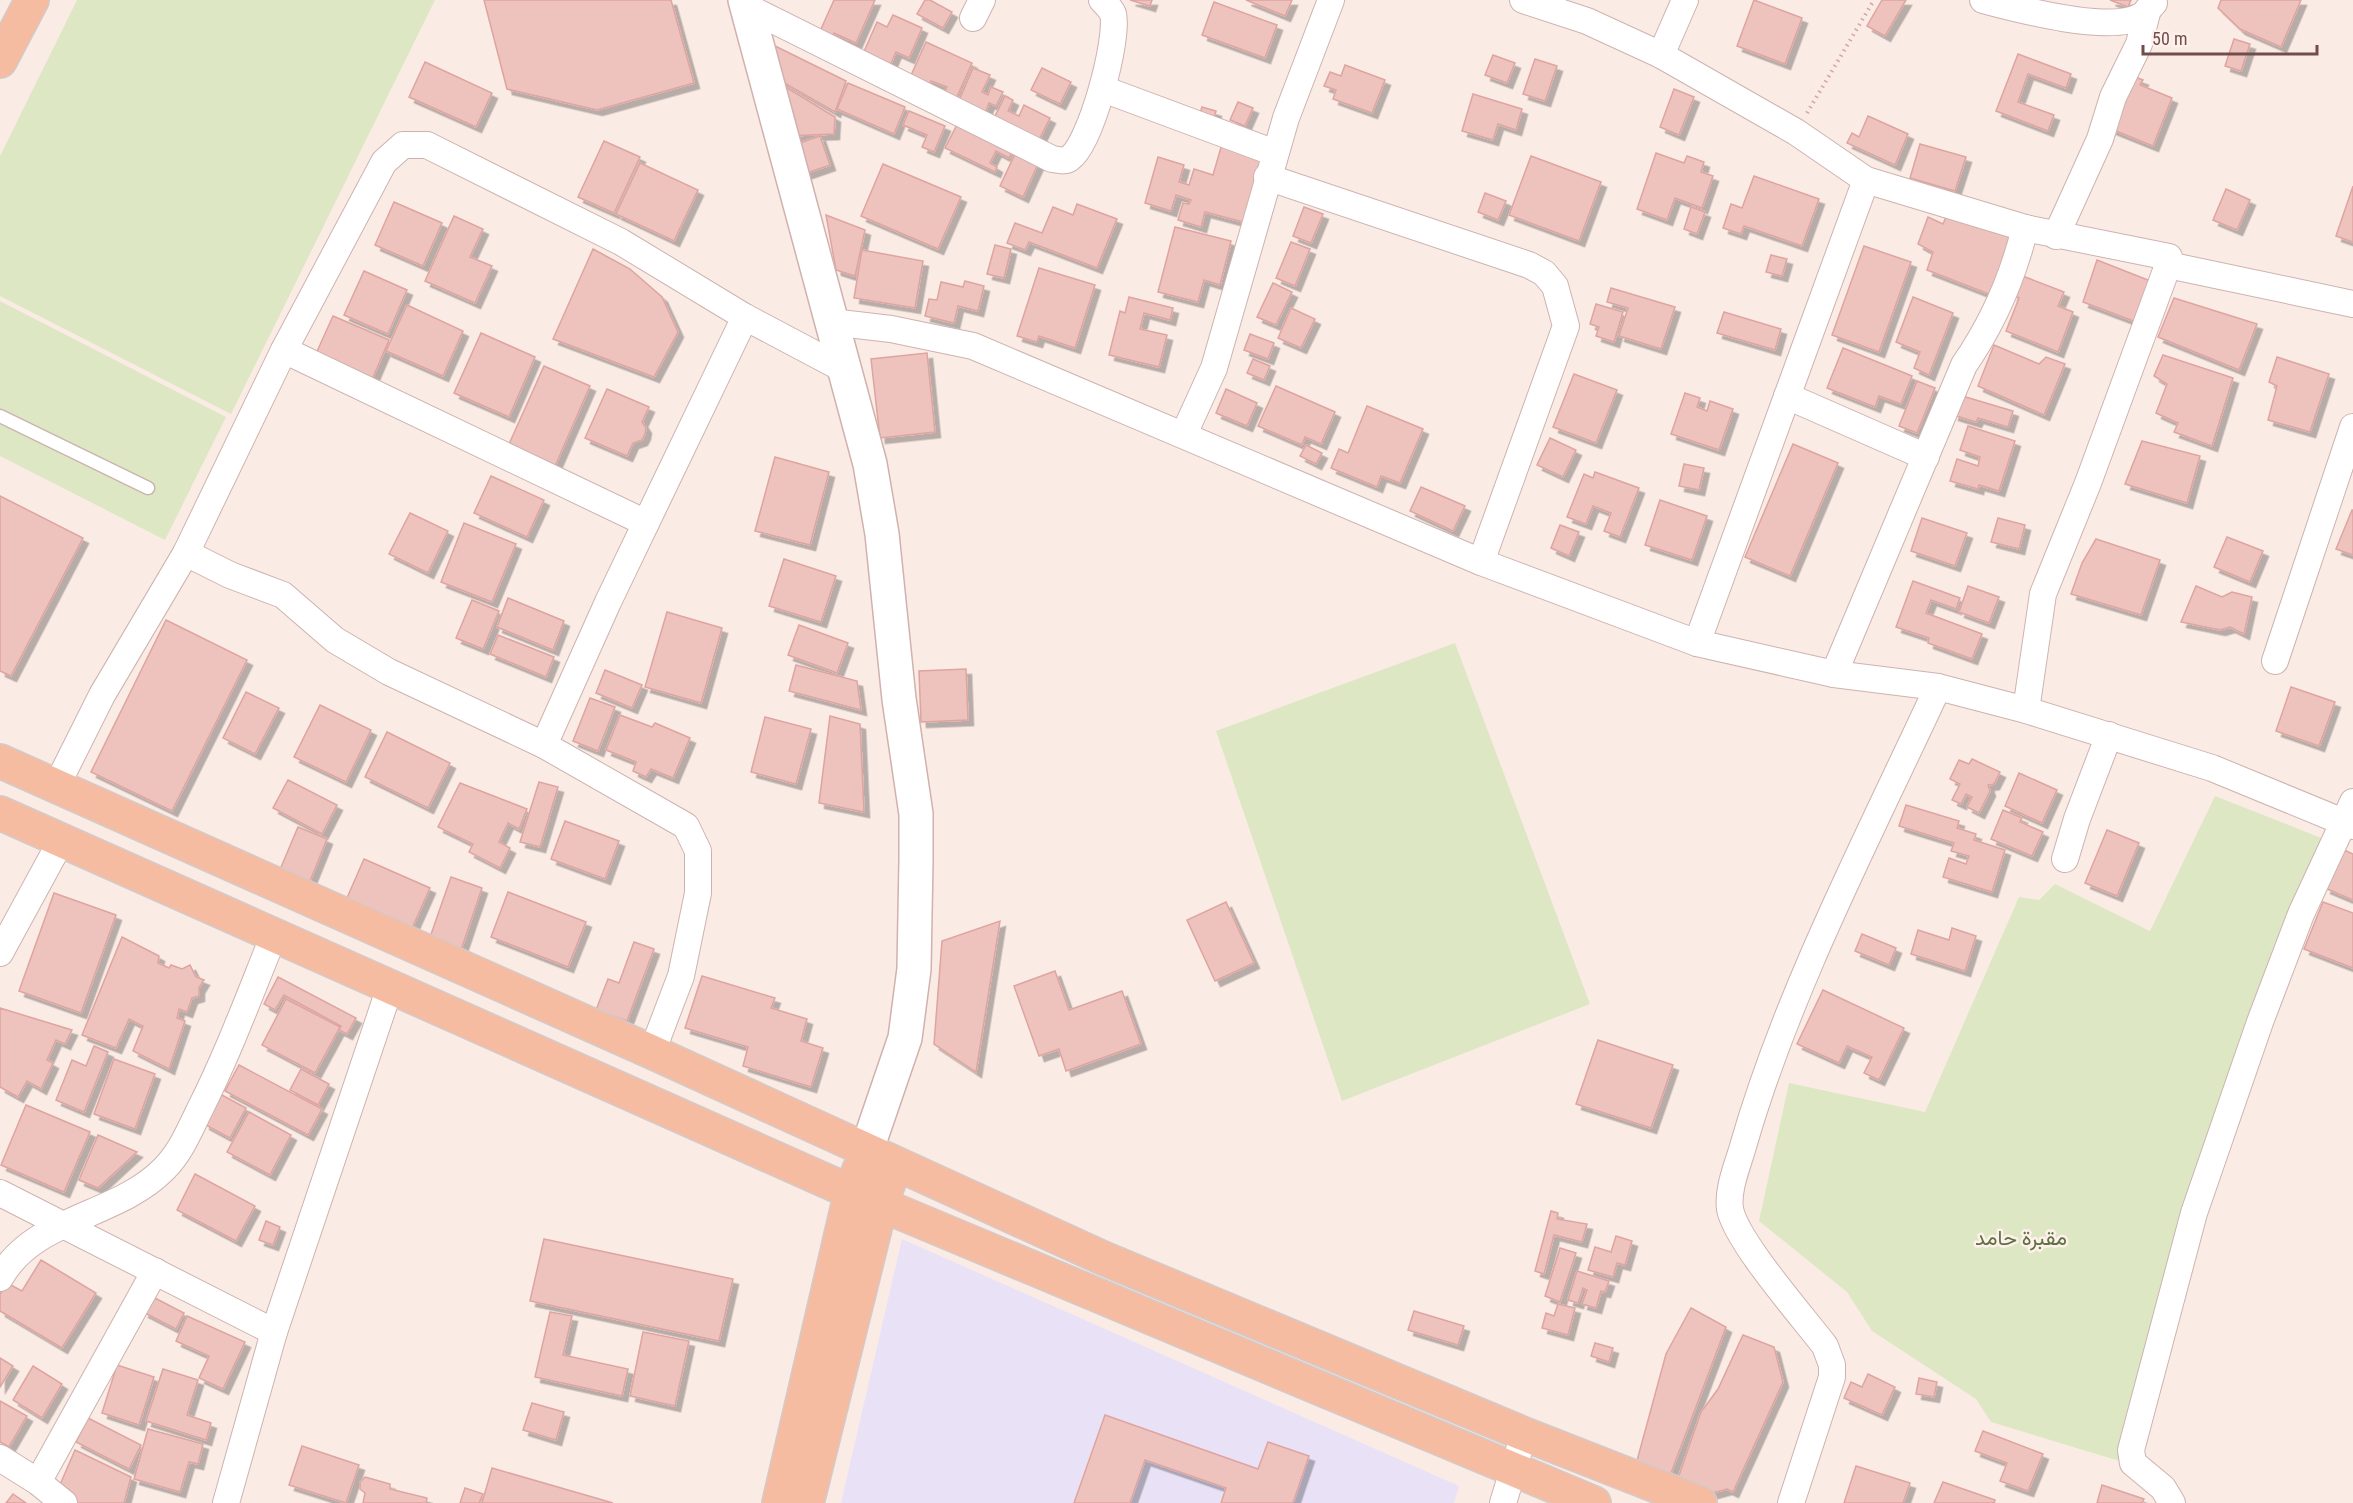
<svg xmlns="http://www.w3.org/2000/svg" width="2353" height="1503" font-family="'Roboto Condensed',Vazirmatn,sans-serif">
<defs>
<filter id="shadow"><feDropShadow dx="5.5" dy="5.5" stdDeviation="0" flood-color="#0004"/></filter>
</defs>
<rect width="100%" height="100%" fill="#fbebe5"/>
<path fill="#e9e2f7" d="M902,1239L1459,1486L1454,1503H841Z"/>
<g fill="#dde7c4">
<path d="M77,0H435L231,414L0,296V156Z"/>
<path d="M0,301L226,417L165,540L0,456Z"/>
<path d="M1455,643L1590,1004L1342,1101L1216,731Z"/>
<path d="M2215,796L2334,843L2195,1200L2126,1463L1991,1422L1976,1399L1872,1331L1847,1292L1759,1221L1789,1083L1925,1112L2019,897L2039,900L2055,884L2150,931Z"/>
</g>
<g fill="#eec3be" stroke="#dfa4a0" stroke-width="1.5" filter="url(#shadow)">
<path d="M484,0H671L694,83L597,110L507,89Z"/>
<path d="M834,0H875L856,43L834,33L829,44L817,38Z"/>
<path d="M925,0H930L952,12L943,28L917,14Z"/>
<path d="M1130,0H1152L1150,6Z"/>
<path d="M1246,0H1292L1285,16Z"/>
<path d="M1754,0L1802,18L1785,64L1737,46Z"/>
<path d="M1882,0H1906L1885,36L1867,26Z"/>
<path d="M2110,0H2131L2128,7Z"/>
<path d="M2221,0H2301L2281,47L2240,29L2218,8Z"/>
<path d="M1214,2L1277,25L1265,58L1202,35Z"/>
<path d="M893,15L922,28L909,58L896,52L889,68L862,56L877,22L887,27Z"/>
<path d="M2234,39L2250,44L2241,71L2225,66Z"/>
<path d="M926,42L972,63L956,99L944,94L947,87L931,81L927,91L908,82Z"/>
<path d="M771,44L846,81L835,112L779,80Z"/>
<path d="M2018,54L2071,74L2066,88L2028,74L2018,102L2054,115L2048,131L1996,111Z"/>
<path d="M1493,55L1515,63L1507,83L1485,75Z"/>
<path d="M1535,59L1557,66L1545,101L1523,94Z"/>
<path d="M425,62L492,93L476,127L409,97Z"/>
<path d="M1345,65L1385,80L1372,113L1333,99L1336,90L1324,86L1330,72L1341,76Z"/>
<path d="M973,68L990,75L982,92L988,95L991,87L1003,92L996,106L989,103L984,116L957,105Z"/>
<path d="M1042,68L1071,82L1060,104L1031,90Z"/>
<path d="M2127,74L2143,80L2140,85L2172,98L2153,146L2111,129Z"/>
<path d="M848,83L905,107L894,134L837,109Z"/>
<path d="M784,86L835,117L834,134L787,136Z"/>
<path d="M1674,89L1694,97L1679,135L1660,127Z"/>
<path d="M1473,94L1522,109L1516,130L1498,124L1493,140L1462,131Z"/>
<path d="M1005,96L1013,100L1008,111L1019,116L1024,105L1050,118L1036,146L991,124Z"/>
<path d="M1238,102L1253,108L1245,126L1230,120Z"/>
<path d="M1202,107L1216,111L1212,125L1198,120Z"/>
<path d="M909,111L945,126L934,152L922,147L927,135L903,125Z"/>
<path d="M1868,116L1908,134L1895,165L1847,143L1852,133L1859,137Z"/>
<path d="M961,117L1016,144L1009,158L996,151L990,163L997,167L995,172L945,148Z"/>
<path d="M820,136L830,165L801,175L791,146Z"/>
<path d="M604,141L640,157L614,213L578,197Z"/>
<path d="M1222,144L1263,155L1243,222L1205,212L1201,227L1178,220L1183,203L1189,204L1191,200L1176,195L1171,211L1145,203L1158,157L1184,165L1179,182L1189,185L1194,169L1213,175Z"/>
<path d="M1920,144L1966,157L1955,191L1910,178Z"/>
<path d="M1656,153L1684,163L1687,156L1704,162L1701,172L1713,176L1702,208L1675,198L1667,220L1637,209Z"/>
<path d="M1015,154L1038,164L1023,197L1000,186Z"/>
<path d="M1531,156L1601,182L1579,241L1509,215Z"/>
<path d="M640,163L698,190L674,241L616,214Z"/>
<path d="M883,164L961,197L938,249L861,216Z"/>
<path d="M1754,176L1819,199L1802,246L1744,226L1741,234L1723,228L1731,204L1742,208Z"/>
<path d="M2353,186V242L2336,236Z"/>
<path d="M2226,189L2250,200L2237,230L2213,220Z"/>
<path d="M1485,193L1506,201L1498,220L1478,212Z"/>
<path d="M394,202L442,223L423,266L375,245Z"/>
<path d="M1077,204L1117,219L1097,268L1029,242L1025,250L1007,243L1015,223L1042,233L1053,207L1073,215Z"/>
<path d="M1304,207L1323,214L1311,243L1293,236Z"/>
<path d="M1691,207L1705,212L1697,234L1684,229Z"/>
<path d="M1949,210L2011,238L1994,296L1927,270L1933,252L1918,244L1928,217L1943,224Z"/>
<path d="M826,215L865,230L855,276L836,270Z"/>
<path d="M454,216L483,229L470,257L492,266L475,303L425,281Z"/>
<path d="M1175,227L1231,241L1220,285L1204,280L1198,302L1158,292Z"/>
<path d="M1291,242L1310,249L1295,286L1276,278Z"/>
<path d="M995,245L1011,249L1004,278L987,274Z"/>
<path d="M1864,246L1911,262L1879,352L1832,335Z"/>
<path d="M593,249L630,269L662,297L678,332L654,377L553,339Z"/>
<path d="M862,250L923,261L915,308L854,298Z"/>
<path d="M1771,255L1787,259L1782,276L1766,272Z"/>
<path d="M2097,260L2158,284L2144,325L2083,302Z"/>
<path d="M1039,268L1095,285L1075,348L1039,336L1037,342L1017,336Z"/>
<path d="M364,271L407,290L388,334L344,315Z"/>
<path d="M2020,275L2064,292L2058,306L2073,312L2058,352L2006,331L2019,298L2012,295Z"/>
<path d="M965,281L984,286L978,311L958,306L954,323L925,316L929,299L937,300L941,282L963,287Z"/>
<path d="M1273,283L1292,292L1276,325L1257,317Z"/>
<path d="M1611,288L1675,307L1661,349L1619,336L1628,308L1607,302Z"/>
<path d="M1129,297L1173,308L1170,320L1144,313L1140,329L1167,335L1159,367L1109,355L1120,311L1125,313Z"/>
<path d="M1913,297L1953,313L1929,375L1914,368L1920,352L1896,342Z"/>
<path d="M2174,298L2257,324L2239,370L2158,337Z"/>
<path d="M1596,304L1623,312L1614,342L1596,336L1599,327L1590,324Z"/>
<path d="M407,305L463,331L443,376L386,351Z"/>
<path d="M1291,308L1315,319L1301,348L1278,338Z"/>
<path d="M1724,312L1781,329L1775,350L1717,333Z"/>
<path d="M333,316L389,340L371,382L314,358Z"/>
<path d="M481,333L535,357L509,417L454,393Z"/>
<path d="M1250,334L1274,343L1268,359L1244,350Z"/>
<path d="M1994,345L2039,364L2046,357L2065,364L2044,415L1978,386Z"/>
<path d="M1843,348L1912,376L1901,404L1879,396L1875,407L1827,388Z"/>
<path d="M927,353L935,432L880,438L871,359Z"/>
<path d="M2163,355L2233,378L2212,446L2174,432L2178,423L2156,413L2167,384L2154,376Z"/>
<path d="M2277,357L2329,374L2310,432L2268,420L2277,386L2269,382Z"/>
<path d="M1253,359L1270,366L1264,380L1247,373Z"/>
<path d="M544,366L590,386L552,473L505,453Z"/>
<path d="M1574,374L1617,390L1596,443L1553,427Z"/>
<path d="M1917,381L1935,388L1917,433L1899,426Z"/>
<path d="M1276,386L1335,412L1321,444L1305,437L1302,445L1258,426Z"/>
<path d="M607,389L649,407L642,422L646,428L645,434L642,440L633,443L627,456L585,438Z"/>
<path d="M1226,389L1257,403L1247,426L1216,413Z"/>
<path d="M1685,393L1700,398L1697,407L1707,411L1710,401L1733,409L1719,450L1671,434Z"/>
<path d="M1959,395L2013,411L2008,427L1978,418L1976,422L1953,415Z"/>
<path d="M1367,406L1423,429L1400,483L1381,476L1377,487L1331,468L1339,449L1348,453Z"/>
<path d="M1968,426L2015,441L1999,491L1979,485L1978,489L1950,481L1957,459L1978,466L1980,457L1960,450Z"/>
<path d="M1550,438L1576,450L1563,477L1537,465Z"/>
<path d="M2142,441L2200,456L2187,503L2125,484Z"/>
<path d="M1793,444L1838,463L1790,576L1745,557Z"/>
<path d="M1306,445L1322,453L1316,464L1300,456Z"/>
<path d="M775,457L829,472L810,545L755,531Z"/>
<path d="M1684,464L1704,468L1699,490L1679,486Z"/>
<path d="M1595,472L1639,488L1620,537L1604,531L1611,513L1593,506L1586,524L1567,517L1584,474L1593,478Z"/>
<path d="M491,476L544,500L527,537L474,513Z"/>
<path d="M1421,487L1465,506L1453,531L1410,511Z"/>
<path d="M0,496L83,538L11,676L0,671Z"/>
<path d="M1660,500L1707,516L1692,560L1645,545Z"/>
<path d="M2352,510H2353V555L2336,549Z"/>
<path d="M410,513L448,531L428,573L389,554Z"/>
<path d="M1922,518L1967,533L1955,566L1911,551Z"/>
<path d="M1998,518L2025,525L2019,549L1991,542Z"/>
<path d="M464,523L516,544L492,602L441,582Z"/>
<path d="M1560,525L1579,532L1569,556L1551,548Z"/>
<path d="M2227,537L2263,551L2250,582L2214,567Z"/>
<path d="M2096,539L2160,560L2141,615L2071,594L2082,563Z"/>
<path d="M784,559L836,576L821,622L769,606Z"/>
<path d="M1913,581L1960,598L1956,609L1931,600L1926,613L1982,634L1972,659L1928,643L1929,638L1896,627Z"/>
<path d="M1968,586L1999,597L1989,623L1959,612Z"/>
<path d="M2196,586L2222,597L2232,592L2252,597L2244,634L2230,627L2220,630L2181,622Z"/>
<path d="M508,598L564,621L553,650L497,627Z"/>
<path d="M472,600L499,611L483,649L456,638Z"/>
<path d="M667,612L722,628L701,703L645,687Z"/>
<path d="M166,620L247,660L172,811L91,772Z"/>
<path d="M799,625L848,643L837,673L788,655Z"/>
<path d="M498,635L554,657L546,677L490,654Z"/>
<path d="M796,665L857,681L861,710L789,691Z"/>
<path d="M966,669L968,720L921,722L919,671Z"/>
<path d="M605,670L642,685L632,708L596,693Z"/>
<path d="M2291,687L2335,702L2319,746L2276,731Z"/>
<path d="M246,692L279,708L255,754L223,738Z"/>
<path d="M590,698L615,707L598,751L573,741Z"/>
<path d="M320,705L371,730L346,782L294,757Z"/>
<path d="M620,715L652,727L655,723L690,738L673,778L651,769L646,777L633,771L636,762L606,750Z"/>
<path d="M830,716L860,724L864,812L819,803Z"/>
<path d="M765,717L811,729L796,784L751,772Z"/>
<path d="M387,732L450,763L428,808L365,777Z"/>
<path d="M1972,759L2000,772L1994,784L1988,785L1990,791L1979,813L1967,807L1972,797L1966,794L1961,804L1952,800L1960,784L1950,779L1959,760L1969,764Z"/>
<path d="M2019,773L2057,790L2042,823L2005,806Z"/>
<path d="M288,780L337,805L322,834L273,808Z"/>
<path d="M539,782L558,787L540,847L520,842Z"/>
<path d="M460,783L527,809L519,829L508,823L499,842L510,848L500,868L469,852L473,844L438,827Z"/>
<path d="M1906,805L1959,821L1957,828L1976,834L1974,840L2005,850L1992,892L1943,877L1949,858L1966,864L1969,856L1951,851L1954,843L1899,826Z"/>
<path d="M2003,810L2022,818L2020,822L2043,832L2032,856L1991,839Z"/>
<path d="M565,821L619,841L605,879L551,859Z"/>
<path d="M298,827L327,839L306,891L276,879Z"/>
<path d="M2107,830L2139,843L2117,896L2085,883Z"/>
<path d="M2342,849L2353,854V900L2325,888Z"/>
<path d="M364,859L430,888L409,935L343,907Z"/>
<path d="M451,877L482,888L460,953L428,943Z"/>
<path d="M508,892L586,922L568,967L491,937Z"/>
<path d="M54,893L116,915L81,1013L19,991Z"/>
<path d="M1226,902L1254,963L1215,981L1187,920Z"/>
<path d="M2323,902L2353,913V968L2304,949Z"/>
<path d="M1000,921L976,1072L934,1044L942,941Z"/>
<path d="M1952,928L1976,936L1965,971L1911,954L1918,930L1949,940Z"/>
<path d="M1862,934L1896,948L1889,965L1855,951Z"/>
<path d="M122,937L159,956L158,963L169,968L171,965L182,969L190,965L196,977L204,980L199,988V996L192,998L187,1012L179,1009L177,1018L185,1021L169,1069L133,1051L143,1026L129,1019L116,1048L82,1035Z"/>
<path d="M634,942L654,949L627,1021L596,1010L608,979L619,983Z"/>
<path d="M1055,971L1069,1010L1122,991L1141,1044L1066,1071L1059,1049L1039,1056L1014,986Z"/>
<path d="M702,976L775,998L771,1008L807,1019L801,1041L823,1048L811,1087L743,1066L748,1047L685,1028Z"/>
<path d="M278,977L356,1018L347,1034L339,1030L341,1026L284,995L275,1010L264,1004Z"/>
<path d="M1823,990L1904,1028L1879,1080L1864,1073L1872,1057L1847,1046L1839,1063L1797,1044Z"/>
<path d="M286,999L340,1027L315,1073L262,1045Z"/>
<path d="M0,1008L72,1030L65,1044L56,1040L47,1060L53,1063L41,1089L27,1081L18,1097L0,1087Z"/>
<path d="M1598,1040L1673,1065L1651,1128L1576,1104Z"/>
<path d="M94,1046L108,1052L84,1112L56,1100L72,1060L86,1066Z"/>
<path d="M114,1059L155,1074L135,1129L94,1114Z"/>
<path d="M239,1065L322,1109L308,1135L225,1091Z"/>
<path d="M301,1069L329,1084L318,1105L290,1090Z"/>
<path d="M220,1094L246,1108L230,1138L204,1124Z"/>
<path d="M26,1105L90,1132L64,1192L1,1165Z"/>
<path d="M249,1112L291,1135L270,1175L227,1152Z"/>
<path d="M98,1135L137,1152L98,1188L79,1180Z"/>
<path d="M195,1174L255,1206L236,1241L177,1210Z"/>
<path d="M1551,1211L1558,1213L1557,1219L1587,1224L1582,1242L1554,1235L1544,1274L1535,1271Z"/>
<path d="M266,1221L280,1227L273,1245L259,1240Z"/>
<path d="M1616,1236L1632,1241L1625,1265L1617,1263L1613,1277L1588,1270L1595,1247L1611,1252Z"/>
<path d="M544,1239L733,1279L719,1341L530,1301Z"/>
<path d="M1560,1248L1576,1253L1560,1302L1545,1296Z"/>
<path d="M41,1260L96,1293L62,1348L0,1311V1294L7,1283L22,1291Z"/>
<path d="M1577,1271L1609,1281L1605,1292L1601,1291L1596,1308L1582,1304L1587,1290L1583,1288L1578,1303L1568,1300Z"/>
<path d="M151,1296L184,1313L176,1329L143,1312Z"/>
<path d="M1558,1304L1575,1308L1568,1335L1542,1328L1546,1313L1554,1316Z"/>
<path d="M1691,1308L1726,1327L1668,1481L1635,1468L1666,1354Z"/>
<path d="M1414,1311L1464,1326L1458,1345L1408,1330Z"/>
<path d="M550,1312L572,1316L563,1355L628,1369L622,1396L535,1377Z"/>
<path d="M187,1316L245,1342L223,1389L199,1378L209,1356L176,1341Z"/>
<path d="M643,1332L689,1341L675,1406L630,1396Z"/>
<path d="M1743,1335L1774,1347L1783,1382L1733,1492L1727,1489L1705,1495L1676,1484L1701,1412L1718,1389Z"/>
<path d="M1595,1343L1613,1348L1609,1362L1591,1356Z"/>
<path d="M0,1358L13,1366L0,1387Z"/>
<path d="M117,1365L154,1377L139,1425L102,1413Z"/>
<path d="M33,1366L62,1384L42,1418L13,1400Z"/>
<path d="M163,1369L198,1380L187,1415L211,1423L206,1440L146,1421Z"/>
<path d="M1868,1374L1895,1387L1882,1415L1844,1398L1851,1382L1862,1387Z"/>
<path d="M1919,1378L1937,1382L1934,1397L1916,1394Z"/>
<path d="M0,1401L27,1416L9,1447L0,1442Z"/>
<path d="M532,1403L564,1412L556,1440L523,1430Z"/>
<path d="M1105,1415L1258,1469L1268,1442L1309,1456L1293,1503H1221L1226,1488L1145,1460L1130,1503H1074Z"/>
<path d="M88,1418L141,1445L129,1469L76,1442Z"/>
<path d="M148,1429L203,1444L198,1464L189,1462L180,1492L134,1479Z"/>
<path d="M1983,1431L2043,1454L2028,1491L2000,1481L2007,1463L1975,1451Z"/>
<path d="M302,1446L359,1465L346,1503L289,1485Z"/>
<path d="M75,1450L131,1477L124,1503H78L59,1487Z"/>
<path d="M1856,1466L1910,1483L1903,1503H1844Z"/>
<path d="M492,1468L613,1503H482Z"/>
<path d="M365,1477L390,1484V1489L427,1498L426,1503H363L365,1493L360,1489V1482Z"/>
<path d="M1943,1482L1995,1500L1994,1503H1934Z"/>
<path d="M2102,1485L2144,1499L2142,1503H2097Z"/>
<path d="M465,1488L483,1494L479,1503H460Z"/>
<path d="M13,1494L26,1503H6Z"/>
</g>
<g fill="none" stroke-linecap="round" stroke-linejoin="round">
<defs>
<path id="lane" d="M0,416L148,488"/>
<g id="street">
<path d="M1523,0L1587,21L1661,55L1796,132L1866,180L2025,228L2169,257L2168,265L2353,304"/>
<path d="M1983,0C2017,9 2110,34 2141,16C2146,13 2150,7 2154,3"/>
<path d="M747,7L1052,159C1059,160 1065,162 1070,158C1091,143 1119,39 1113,14C1111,9 1106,4 1102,0"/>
<path d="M973,18L982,0"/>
<path d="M1661,55L1685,0"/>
<path d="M1103,89L1275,153"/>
<path d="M1267,177L1529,265L1544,273L1555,286L1566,326L1481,562"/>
<path d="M2056,236L2100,139L2113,97L2139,44L2148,9"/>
<path d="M831,322L891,329L973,346L1481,562L1697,643L1834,674L1938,687L2026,710L2212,768L2353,826"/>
<path d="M284,350L646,523"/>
<path d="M1787,396L1926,457"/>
<path d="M1184,434L1214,368L1286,118L1331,0"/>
<path d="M186,553L230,575L283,595L335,640L389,672L544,745L686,826L698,851V893L681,976L652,1052"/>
<path d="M1697,643L1866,180"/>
<path d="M2275,661L2353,427"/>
<path d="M1834,674L1964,365C1993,323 2013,277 2025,228"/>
<path d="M2026,710L2043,594L2088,483L2168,265"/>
<path d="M544,745L608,602L745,317"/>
<path d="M57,785L102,695L186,553L284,350L384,162L403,145H427L621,242L745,317L847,371"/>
<path d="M2065,859L2077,819L2109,735"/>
<path d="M0,953L61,841"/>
<path d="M0,1193L274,1332"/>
<path d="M0,1278C34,1217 117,1217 164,1169C180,1153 189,1132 199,1111C228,1054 250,994 274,935"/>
<path d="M0,1458L38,1482L64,1503"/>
<path d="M38,1482L155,1271"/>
<path d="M226,1503L274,1332L390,987"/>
<path d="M1503,1503L1524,1434"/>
<path d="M1791,1503L1832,1377V1365L1825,1346C1803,1317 1736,1241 1730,1209C1727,1188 1739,1162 1744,1143C1789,988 1870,834 1938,687"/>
<path d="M2172,1503L2163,1488L2133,1463L2131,1450L2194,1213L2260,1022L2301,914L2353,802"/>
</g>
<path id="secondary" d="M745,0L870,464L882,534L899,699L916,814V860L914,969L905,1038L866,1152"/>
<g id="primary">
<path d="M0,61L32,0"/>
<path d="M0,761L652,1052L1103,1258L1524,1434L1700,1503"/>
<path d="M0,813L851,1192L1594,1503"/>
<path d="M779,1503L851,1192L859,1170"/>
<path d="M807,1503L881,1204L889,1182"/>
</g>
</defs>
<use href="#lane" stroke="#cdb3af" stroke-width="15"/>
<use href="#street" stroke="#cdb3af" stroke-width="28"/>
<use href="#secondary" stroke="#d0b1ad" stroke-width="36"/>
<use href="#primary" stroke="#d4cac9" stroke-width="36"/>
<path stroke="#d3a6a2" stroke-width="4" stroke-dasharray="1.5 4.5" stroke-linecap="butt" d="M1807,113L1874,0"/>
<use href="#lane" stroke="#fff" stroke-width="12"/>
<use href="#street" stroke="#fff" stroke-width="26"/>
<use href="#secondary" stroke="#fff" stroke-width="33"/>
<use href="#primary" stroke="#f5bca2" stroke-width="33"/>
</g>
<g text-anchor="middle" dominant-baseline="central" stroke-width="5" stroke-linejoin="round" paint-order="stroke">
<g font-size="21" fill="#5e7142" stroke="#fef0eb">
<text x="2021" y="1238">مقبرة حامد</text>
</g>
</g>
<path d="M2143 45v9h174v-9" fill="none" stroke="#714e4c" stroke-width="3"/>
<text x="2152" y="45" font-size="18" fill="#714e4c" stroke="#fef0eb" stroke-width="4.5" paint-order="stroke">50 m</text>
</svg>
